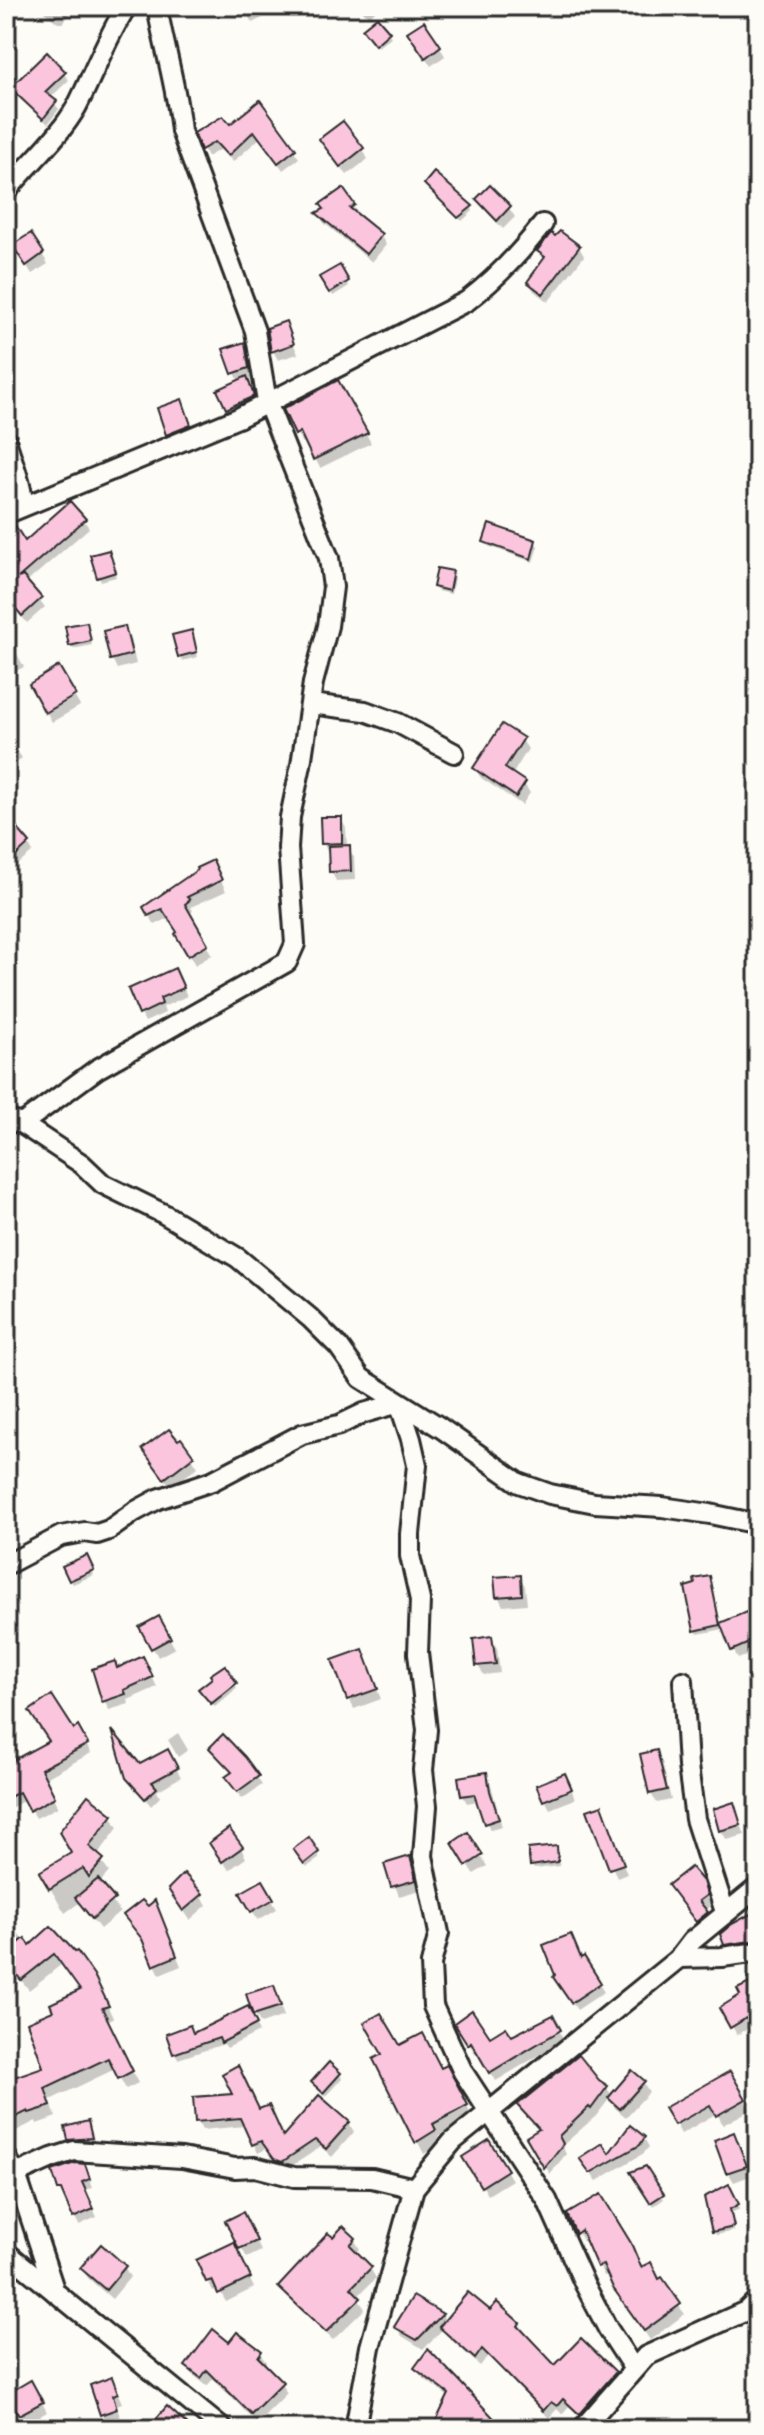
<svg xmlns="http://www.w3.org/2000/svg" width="764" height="2435" font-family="Itim,sans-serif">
<rect width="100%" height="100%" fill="#fdfcf7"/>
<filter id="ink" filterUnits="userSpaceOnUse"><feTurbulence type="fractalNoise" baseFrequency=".0125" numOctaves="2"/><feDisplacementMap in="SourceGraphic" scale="16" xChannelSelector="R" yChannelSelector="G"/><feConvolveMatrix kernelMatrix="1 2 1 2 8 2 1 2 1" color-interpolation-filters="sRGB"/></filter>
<g filter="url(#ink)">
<g fill="#0003">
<path d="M41,6H76L63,23H58L44,12Z"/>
<path d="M243,6H270L273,13L252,23Z"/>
<path d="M358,6H380L369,17Z"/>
<path d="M388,33L391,37L378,47L367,34Z"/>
<path d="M415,42L440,47L445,56L431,66Z"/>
<path d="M47,55L69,80L50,98L59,109L48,124L16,95L12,88Z"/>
<path d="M260,103L299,158L283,170L260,138L233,162L221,149L207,157L197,134L230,127Z"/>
<path d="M6,143L12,153L6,158Z"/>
<path d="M327,149H362L368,159L347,175Z"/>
<path d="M428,188L471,207L473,211L462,221Z"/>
<path d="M342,191L359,215L357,217L381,236L386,245L372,262L324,223L319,214L326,210Z"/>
<path d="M478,200L509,208L515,217L503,229L484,209Z"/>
<path d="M31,235L48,264L32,274L20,255Z"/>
<path d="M579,247L584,256L548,302L534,291L529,282L545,261L539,251Z"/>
<path d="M339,268L349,286L333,296L322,278Z"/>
<path d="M285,324L298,354L278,360L273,351Z"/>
<path d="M244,344L249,354L253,378L247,380L258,406L233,417L228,408L239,382L226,351Z"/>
<path d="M338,383L371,443L320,468L306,441L302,443L285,410Z"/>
<path d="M181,401L195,435L174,443L168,434Z"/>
<path d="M6,481L11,502L7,505L6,503Z"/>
<path d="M84,520L89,528L26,583L45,607L27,623L6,597V535L25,544Z"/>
<path d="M485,541L535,542L538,546L533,562L488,546Z"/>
<path d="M110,556L116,577L101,581L99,577Z"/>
<path d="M452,573L454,577L451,594L437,591L435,587Z"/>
<path d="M86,624L92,645L73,649L71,645Z"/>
<path d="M124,628L130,638L136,664L117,669L112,659Z"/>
<path d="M193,636L198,657L182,661L174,637Z"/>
<path d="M6,639H9L24,667L6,676Z"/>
<path d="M58,669L80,706L52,722L31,685Z"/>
<path d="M6,735L22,758L6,771Z"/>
<path d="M522,740L528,749L512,775L524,784L530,793L522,805L481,778L475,769Z"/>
<path d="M341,819L346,828L347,847L354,857L355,880L336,881L331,871L328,853L323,843Z"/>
<path d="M6,830L28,844L33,852L21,862L6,870Z"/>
<path d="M217,872L226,891L191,907L193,911L188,914L212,955L195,965L169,918L155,925L145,908Z"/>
<path d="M179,978L187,996L163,1007L165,1013L145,1022L141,1014Z"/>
<path d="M181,1441L198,1467L171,1487L150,1459Z"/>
<path d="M86,1557L94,1575L73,1584L70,1580Z"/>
<path d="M520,1577L525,1586L527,1604L503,1606L498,1596Z"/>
<path d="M750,1612L758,1628V1651L738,1659L724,1629L698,1634L696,1630L720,1625Z"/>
<path d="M158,1619L175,1648L158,1657L142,1628Z"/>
<path d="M491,1639L497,1648L500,1673L484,1675L478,1666Z"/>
<path d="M362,1652L381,1699L354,1709L349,1699Z"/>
<path d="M148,1668L157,1687L128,1700L129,1704L109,1710L104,1701L118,1670Z"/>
<path d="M224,1668L237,1688L215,1707L203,1694Z"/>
<path d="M77,1729L91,1753L44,1779L58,1807L36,1818L25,1800L7,1810L6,1767Z"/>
<path d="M178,1733L188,1750L178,1757L168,1740Z"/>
<path d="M212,1748L257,1777L262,1785L242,1799L232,1785L233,1773Z"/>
<path d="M167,1752L181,1777L157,1791L160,1797L151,1806L128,1777L139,1767Z"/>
<path d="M656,1752L662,1762L671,1800L657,1803L651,1794L642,1756Z"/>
<path d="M486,1774L490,1781L502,1827L490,1830L478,1801L467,1803L463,1796Z"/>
<path d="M570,1785L575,1799L550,1809L545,1800Z"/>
<path d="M733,1805L745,1835L727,1840L721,1831L715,1810Z"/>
<path d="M601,1807L627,1874L617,1878L590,1811Z"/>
<path d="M112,1817L118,1828L97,1856L109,1872L99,1884L120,1912L100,1929L79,1903L65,1913L41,1873L73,1854Z"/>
<path d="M467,1835L487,1866L474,1874L460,1853Z"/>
<path d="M309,1840L320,1858L307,1867L296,1849Z"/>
<path d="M241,1848L246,1858L229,1870L217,1853Z"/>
<path d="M555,1848L560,1866L534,1869L532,1865Z"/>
<path d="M409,1858L415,1867L420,1890L399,1896L387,1865Z"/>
<path d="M262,1883L277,1909L258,1920L243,1894Z"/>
<path d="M701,1883L711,1906L704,1911L712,1923L703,1930L670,1886Z"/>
<path d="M201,1895L207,1905L190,1920L176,1899Z"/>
<path d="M148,1909L159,1912L181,1966L160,1975L146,1944L126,1916Z"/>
<path d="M758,1912V1949L731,1952L726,1944Z"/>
<path d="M6,1918L30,1948L51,1929L100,1989L113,2018L107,2021L138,2083L126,2089L115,2069L50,2100L56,2117L37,2124L36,2121L10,2134L6,2127V2093L46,2068L56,2013L81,1992L62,1964L29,1990L6,1961Z"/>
<path d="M583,1959L604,1992L577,2010L561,1985Z"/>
<path d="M758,1981V2032L754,2025L737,2035L722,2009L743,1996Z"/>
<path d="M273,1987L284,2016L261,2024L255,2014Z"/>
<path d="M247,2009L259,2032L227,2048L224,2044L178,2059L174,2053L193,2035Z"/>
<path d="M552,2018L564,2040L496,2081L478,2051L475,2053L456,2023L489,2040L512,2039Z"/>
<path d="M399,2048L441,2071L446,2068L473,2118L438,2137L441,2143L424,2154L376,2060L386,2064Z"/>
<path d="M339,2074L342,2078L326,2096L313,2082Z"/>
<path d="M730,2074L750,2110L723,2125L717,2113L681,2134L667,2108Z"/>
<path d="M598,2081L607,2088L612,2096L643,2082L649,2092L626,2117L615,2108L610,2098L596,2116L562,2146L566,2154L550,2174L529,2137L540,2131L519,2105Z"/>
<path d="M259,2111L284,2139L349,2123L354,2132L332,2157L321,2147L287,2169L281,2168L268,2148L258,2153L245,2126L202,2130L197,2121Z"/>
<path d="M87,2123L92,2133L96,2148L76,2149L70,2139Z"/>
<path d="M733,2135L750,2176L734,2182L728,2172Z"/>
<path d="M644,2138L649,2147L644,2153L597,2181L587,2167Z"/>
<path d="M489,2142L512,2180L488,2195L465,2157Z"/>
<path d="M84,2166L93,2188L85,2190L97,2217L79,2225L60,2190Z"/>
<path d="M645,2168L664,2199L654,2206L633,2173Z"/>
<path d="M728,2187L740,2209L731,2213L734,2231L716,2235L714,2231Z"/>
<path d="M569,2215L659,2282L685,2314L650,2340L621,2298L609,2274L604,2276L587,2239L583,2242Z"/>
<path d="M228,2222L248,2224L261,2251L247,2258Z"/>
<path d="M354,2239L360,2249L355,2254L370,2268L376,2278L357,2297L365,2309L333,2340L286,2296L280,2287L333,2240Z"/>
<path d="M101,2247L125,2268L130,2277L112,2299L88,2278L82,2269Z"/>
<path d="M238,2254L254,2288L226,2302L218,2288L213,2291L198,2261Z"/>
<path d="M490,2313L519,2324L555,2368L614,2373L620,2382L585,2421L569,2406L562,2414L557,2409L549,2418L488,2356L480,2366L447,2336L443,2329L423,2349L402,2336L397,2327L442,2315L446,2322Z"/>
<path d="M230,2345L260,2353L266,2362L263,2366L281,2383L287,2393L257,2423L213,2379L207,2386L193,2375L187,2366Z"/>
<path d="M416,2368L501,2429H444L450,2398L422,2377Z"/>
<path d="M112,2380L122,2403L116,2405L121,2419L111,2422L115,2429H84L104,2418L102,2414Z"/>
<path d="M31,2383L47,2412L26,2424L10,2394Z"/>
</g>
<g fill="#fbc5de" stroke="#2b2b2b" stroke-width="2">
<path d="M377,17L390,32L375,45L362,29Z"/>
<path d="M424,21L441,46L425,58L407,32Z"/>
<path d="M47,52L66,72L45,92L57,101L43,119L10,88Z"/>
<path d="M260,100L296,149L278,163L254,131L228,156L215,142L201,150L194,133L223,116L230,124Z"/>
<path d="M343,121L364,148L340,167L319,139Z"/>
<path d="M434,172L473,206L458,218L424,184Z"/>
<path d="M490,185L511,206L497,221L476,199Z"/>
<path d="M343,188L355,205L350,208L382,234L366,254L316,213L324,209L320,204Z"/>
<path d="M560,231L580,246L543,294L527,282L545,257L537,251L551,233L555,236Z"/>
<path d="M31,233L44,253L26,266L12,245Z"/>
<path d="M340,265L349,281L329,293L319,277Z"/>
<path d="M286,321L294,344L271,352L267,328Z"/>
<path d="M245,342L249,368L232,374L223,349Z"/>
<path d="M247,376L254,396L226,409L217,390Z"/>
<path d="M338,380L368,433L313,460L300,432L295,435L283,409Z"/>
<path d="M182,399L191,425L166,435L157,408Z"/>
<path d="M70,501L86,519L18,578L23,576L42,598L22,616L6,597V526L14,524L25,541Z"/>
<path d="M489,524L536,540L531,559L483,542Z"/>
<path d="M109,550L116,572L97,578L90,555Z"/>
<path d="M437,568L453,571L449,591L433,587Z"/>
<path d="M87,622L91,641L69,646L65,626Z"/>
<path d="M125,626L132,654L110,660L103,631Z"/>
<path d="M192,630L197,652L178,657L172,635Z"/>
<path d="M59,666L76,695L45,713L29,684Z"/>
<path d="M502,724L524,738L505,768L526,782L516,797L473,768Z"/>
<path d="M6,815L30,843L16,856L6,844Z"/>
<path d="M320,817H342V843L321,844Z"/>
<path d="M350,845L351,871L329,872L328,846Z"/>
<path d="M213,860L222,880L187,897L190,900L185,904L208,944L188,956L175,934L177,932L162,909L148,916L143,907L197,870L196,868Z"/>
<path d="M175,968L184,988L160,998L162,1004L139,1015L128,989Z"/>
<path d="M169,1429L178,1440L181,1438L194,1456L164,1479L142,1449Z"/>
<path d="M87,1555L94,1570L69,1581L62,1566Z"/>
<path d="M521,1575L522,1595L496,1597L494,1577Z"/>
<path d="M710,1576L720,1625L694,1631L685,1587L695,1584L694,1579Z"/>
<path d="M751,1610L758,1627V1639L731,1651L720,1623Z"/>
<path d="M159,1616L171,1638L151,1649L139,1627Z"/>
<path d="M492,1636L496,1664L476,1666L473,1639Z"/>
<path d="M363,1649L378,1689L347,1700L332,1660Z"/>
<path d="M143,1656L153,1677L124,1690L126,1694L102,1702L92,1669L115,1661L117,1668Z"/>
<path d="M225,1665L237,1683L211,1704L198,1689L212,1678L210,1675Z"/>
<path d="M52,1695L74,1729L78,1726L88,1744L41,1769L55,1797L29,1811L19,1792L6,1799V1764L49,1741L29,1711Z"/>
<path d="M112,1730L140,1764L168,1749L178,1768L152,1782L157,1788L145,1799L126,1778Z"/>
<path d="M223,1734L245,1757L259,1776L237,1792L225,1777L232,1772L209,1748Z"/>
<path d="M657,1750L667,1790L649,1794L640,1754Z"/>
<path d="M487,1772L490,1791L499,1819L484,1824L474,1794L461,1796L458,1777Z"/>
<path d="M565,1773L572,1789L543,1801L536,1785Z"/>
<path d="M88,1795L113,1815L89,1846L104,1859L89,1877L83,1868L49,1889L39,1872L71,1853L59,1832Z"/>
<path d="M734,1802L741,1825L719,1831L713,1809Z"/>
<path d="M602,1805L624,1864L609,1869L587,1810Z"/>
<path d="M229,1828L243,1847L222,1862L209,1843Z"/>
<path d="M468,1832L483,1855L466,1866L452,1843Z"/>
<path d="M309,1837L319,1852L304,1864L293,1849Z"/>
<path d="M557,1846L558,1862L530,1866L528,1849Z"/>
<path d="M410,1856L416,1880L391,1887L384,1864Z"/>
<path d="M691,1867L703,1881L707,1895L699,1901L708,1912L696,1922L668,1885Z"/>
<path d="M184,1873L203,1894L183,1911L168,1889Z"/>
<path d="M98,1879L115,1899L92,1919L75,1898Z"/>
<path d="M263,1880L274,1899L251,1912L240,1893Z"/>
<path d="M142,1900L148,1906L155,1900L177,1956L153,1966L142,1939L123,1915Z"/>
<path d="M758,1910V1940L724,1945L720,1934L732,1924Z"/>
<path d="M51,1926L75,1952L77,1951L94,1975L109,2006L102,2008L133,2071L118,2079L108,2058L45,2088L51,2106L29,2113L28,2111L6,2122V2091L14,2086L11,2078L43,2067L27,2022L53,2011L50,2004L80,1990L54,1954L21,1980L6,1961V1953L25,1938L30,1945Z"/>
<path d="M571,1934L581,1958L584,1956L601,1983L571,2003L553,1977L555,1975L543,1945Z"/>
<path d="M758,1979V2031L750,2016L730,2028L719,2008L740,1995L737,1989Z"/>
<path d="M274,1985L281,2006L253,2015L246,1994Z"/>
<path d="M248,2006L257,2024L221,2043L219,2038L173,2054L166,2034L190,2025L193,2033Z"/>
<path d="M472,2010L490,2037L506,2027L512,2036L553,2015L561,2030L489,2073L471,2042L468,2045L454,2023Z"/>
<path d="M381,2013L400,2045L423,2033L441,2068L447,2065L468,2105L433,2124L436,2130L415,2143L373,2059L382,2054L364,2023Z"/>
<path d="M579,2055L599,2080L608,2086L591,2109L589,2107L559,2136L563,2144L544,2168L526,2137L539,2129L517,2105Z"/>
<path d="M329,2062L341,2073L323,2093L311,2082Z"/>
<path d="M238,2065L259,2109L269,2105L283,2136L319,2095L350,2122L326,2149L315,2140L282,2162L274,2159L261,2141L252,2145L240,2118L195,2122L193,2097L232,2094L222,2074Z"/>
<path d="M632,2070L645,2081L620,2109L608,2098Z"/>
<path d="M730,2071L746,2099L716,2116L710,2105L674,2125L664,2108Z"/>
<path d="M88,2121L92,2138L68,2140L65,2127Z"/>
<path d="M630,2125L645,2137L640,2145L590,2173L579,2158L602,2143L609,2153Z"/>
<path d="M734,2132L747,2166L726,2173L714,2140Z"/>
<path d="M489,2140L508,2170L481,2187L462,2157Z"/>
<path d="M75,2163L85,2164L90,2179L82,2182L94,2209L73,2218L61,2190H58L52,2171Z"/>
<path d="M646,2166L664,2194L650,2203L630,2172Z"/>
<path d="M729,2184L739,2204L730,2209L734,2227L712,2232L704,2197Z"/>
<path d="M601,2194L631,2243L641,2267L651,2262L659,2279L662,2277L681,2304L644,2331L613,2288L603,2265L597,2267L581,2230L576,2234L567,2214Z"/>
<path d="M243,2212L257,2241L239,2249L225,2221Z"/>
<path d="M343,2226L356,2238L350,2245L372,2267L351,2288L361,2298L326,2332L278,2287L328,2233L333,2237Z"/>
<path d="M234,2242L251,2278L218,2294L212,2280L206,2282L196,2260Z"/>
<path d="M101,2244L126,2266L106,2290L80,2268Z"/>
<path d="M468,2292L490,2310L497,2302L520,2323L518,2326L555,2365L581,2338L616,2372L579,2414L563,2399L557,2406L551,2402L543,2411L482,2349L475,2359L439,2327Z"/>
<path d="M413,2296L443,2314L417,2340L394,2327Z"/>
<path d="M213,2329L229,2342L237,2332L262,2351L258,2357L283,2382L251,2414L207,2370L201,2378L185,2366Z"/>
<path d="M428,2349L458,2380L504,2429H432L449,2394L414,2368Z"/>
<path d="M112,2377L118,2393L113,2395L117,2409L100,2415L90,2385Z"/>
<path d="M31,2380L43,2402L19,2415L7,2394Z"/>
<path d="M167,2406L192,2429H147Z"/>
</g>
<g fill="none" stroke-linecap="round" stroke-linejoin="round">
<defs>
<g id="street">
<path d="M6,192C29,163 59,138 77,106C94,73 106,38 127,6"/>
<path d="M6,440C12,461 23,486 23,506"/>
<path d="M6,514L238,418L467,301C497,278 520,253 543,224"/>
<path d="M311,704L365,711L398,723L454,753"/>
<path d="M6,1119L22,1124L82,1164L103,1184L164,1214L238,1258L310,1318L339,1347L361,1378L441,1428L519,1483L550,1494L595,1503L662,1507L710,1514L758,1524"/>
<path d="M22,1124L97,1069L287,962L295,944L288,848L290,817L301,765L313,683L328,626L333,587L329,558L267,402L255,331L181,131C177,88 164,48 157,6"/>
<path d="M399,1403L411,1439L417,1465L410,1534V1556L420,1600L418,1653L427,1730L423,1770L427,1806L423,1856L439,1933L431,1964L433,2006L463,2072L547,2200L585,2285L608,2329L634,2369"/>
<path d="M6,1565L61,1536L85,1532L97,1534L109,1530L134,1512L158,1499L212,1481L302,1434L339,1425L364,1413L399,1403"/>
<path d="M683,1681L688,1766L695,1819L725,1912"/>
<path d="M679,1958L692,1941L758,1887"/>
<path d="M6,2156L16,2174L55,2292"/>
<path d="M16,2174L52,2158L74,2151L182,2158L235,2168L255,2167L294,2177L372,2178L414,2188"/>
<path d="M6,2252L223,2429"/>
<path d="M355,2429L370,2347L414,2188L453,2141L679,1958L722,1957L758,1952"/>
<path d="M582,2429L646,2356L746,2311L758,2299"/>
</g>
</defs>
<use href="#street" stroke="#2b2b2b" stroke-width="24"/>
<use href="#street" stroke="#fdfcf7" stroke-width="18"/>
</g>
</g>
<rect width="764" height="2435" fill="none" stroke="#fdfcf7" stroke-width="32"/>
<rect x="16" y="16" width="732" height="2403" fill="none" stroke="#2b2b2b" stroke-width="3" filter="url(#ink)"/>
</svg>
